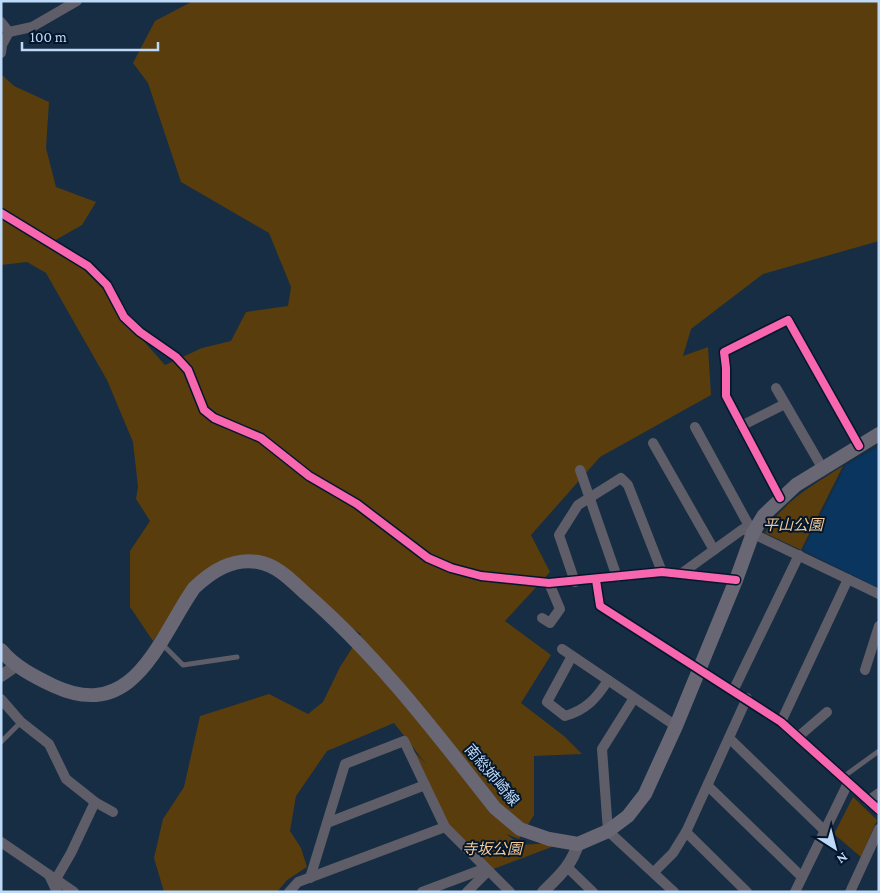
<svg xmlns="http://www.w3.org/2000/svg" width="880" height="893" font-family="'Crimson Pro','Noto Sans JP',serif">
<rect width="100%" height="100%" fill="#172d43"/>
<path fill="#09355e" d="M879,446V588L803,550L846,465Z"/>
<g fill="#593d0d">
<path d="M193,1H879V241L763,274L691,329L683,356L708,347L711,395L600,457L531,535L550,572L505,621L551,655L521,703L564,736L582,754L534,756V815L519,839L506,834L521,845L565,842L488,871L445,827L404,741L426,764L394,723L327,751L296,796L290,831L301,848L307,867L287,880L277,892H164L154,858L163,819L184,787L200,716L269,694L308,714L323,702L340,667L361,634L330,614L257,555L195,581L153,641L130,607V551L150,521L136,499L138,487L133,442L107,380L46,273L27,262L1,265V74L14,86L49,102L46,148L56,187L96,202L82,225L45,246L94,270L132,328L165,365L202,348L231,341L246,312L288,306L291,287L269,233L181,182L148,83L133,63L155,21Z"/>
<path d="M843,466L801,550L765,533C783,501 813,485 843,466Z"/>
<path d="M853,797L877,820L861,857L834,834Z"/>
</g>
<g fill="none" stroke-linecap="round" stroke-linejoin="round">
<g stroke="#5e5d68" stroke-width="5">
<path d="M162,644L183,665L237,657"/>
<path d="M1,742L21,722"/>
<path d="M843,777L879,751"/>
</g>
<g stroke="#5e5d68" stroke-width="10">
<path d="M1,22L9,32"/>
<path d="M9,32L32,27L77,1"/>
<path d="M1,53L2,45L9,32"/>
<path d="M1,213L88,266L107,285L124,317L140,332L176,357L188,370L204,410L214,418L261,438L309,476L357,504L428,558L451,568L481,576L549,583L662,572L736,580"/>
<path d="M776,388L823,469"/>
<path d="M741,426L785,404"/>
<path d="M695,427L753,533"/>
<path d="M653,443L714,550"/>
<path d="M580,470L617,577"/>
<path d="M780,498L726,396V368L724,352L788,320L859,446"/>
<path d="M682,573L743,529L879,594"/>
<path d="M596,580L600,606L781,722L879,810"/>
<path d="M575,582L559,535L578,505L621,478L628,485L662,572"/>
<path d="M542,618L550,623L560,609L549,583"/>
<path d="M562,649L676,726"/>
<path d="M572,656L547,702L565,716C586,710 597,698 608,680"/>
<path d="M865,670L879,626"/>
<path d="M733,691L799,555"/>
<path d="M634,698L602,749L608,831L674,892"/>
<path d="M1,699L21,722L49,744L66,779L95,802L113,812"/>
<path d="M781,722L848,579"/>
<path d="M798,737L827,712"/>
<path d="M729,738L825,831"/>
<path d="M708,786L802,877"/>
<path d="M868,801L879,793"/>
<path d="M327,823L425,785"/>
<path d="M686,832L747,892"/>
<path d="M1,842L74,892"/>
<path d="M567,867L593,892"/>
<path d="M654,872L673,853L686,832L747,698"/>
<path d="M49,875L57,892"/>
<path d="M310,878L345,764L404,741L445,827L510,892"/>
<path d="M56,879L71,853L95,802"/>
<path d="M289,892L298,882L445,827"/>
<path d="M422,892L478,871H488"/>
<path d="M467,892L488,871"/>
<path d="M795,892L848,783"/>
<path d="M850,892L879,829"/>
</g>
<g stroke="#5e5d68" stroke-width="12">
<path d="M1,676L17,665"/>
<path d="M543,892C558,877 572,865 578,844"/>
</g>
<path stroke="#696774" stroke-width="14" d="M1,650C15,667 35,677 54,686C134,723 158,640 194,588C212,571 232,558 258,562C277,565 292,581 305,593C378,656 436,733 495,808L520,829L549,839L578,844L608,831L628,816L645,794L676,726L736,580L753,533L764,515L796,485L879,434"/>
<defs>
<g id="cycleway">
<path d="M1,213L88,266L107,285L124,317L140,332L176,357L188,370L204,410L214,418L261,438L309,476L357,504L428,558L451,568L481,576L549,583L662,572L736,580"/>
<path d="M780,498L726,396V368L724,352L788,320L859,446"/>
<path d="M596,580L600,606L781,722L879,810"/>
</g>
</defs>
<use href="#cycleway" stroke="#03162c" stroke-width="11"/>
<use href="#cycleway" stroke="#f766af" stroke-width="8"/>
</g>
<g text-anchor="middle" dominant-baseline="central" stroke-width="4" stroke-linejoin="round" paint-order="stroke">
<g font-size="15" font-style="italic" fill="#f6ca93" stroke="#03162c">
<text x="793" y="525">平山公園</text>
<text x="492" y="849">寺坂公園</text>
</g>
<g font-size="15" fill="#bedaf8" stroke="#03162c">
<text transform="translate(492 775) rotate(50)">南総姉崎線</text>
</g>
</g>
<rect width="880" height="893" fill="none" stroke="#bedaf8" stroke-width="5"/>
<g transform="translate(835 848) rotate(144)" stroke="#03162c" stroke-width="4" paint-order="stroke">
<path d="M0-4L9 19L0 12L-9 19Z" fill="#bedaf8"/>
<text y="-8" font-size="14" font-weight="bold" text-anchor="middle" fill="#bedaf8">N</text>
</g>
<path d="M22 42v8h136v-8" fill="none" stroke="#bedaf8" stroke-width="2.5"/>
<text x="30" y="42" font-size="15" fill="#bedaf8" stroke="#03162c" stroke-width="4" paint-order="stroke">100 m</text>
</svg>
